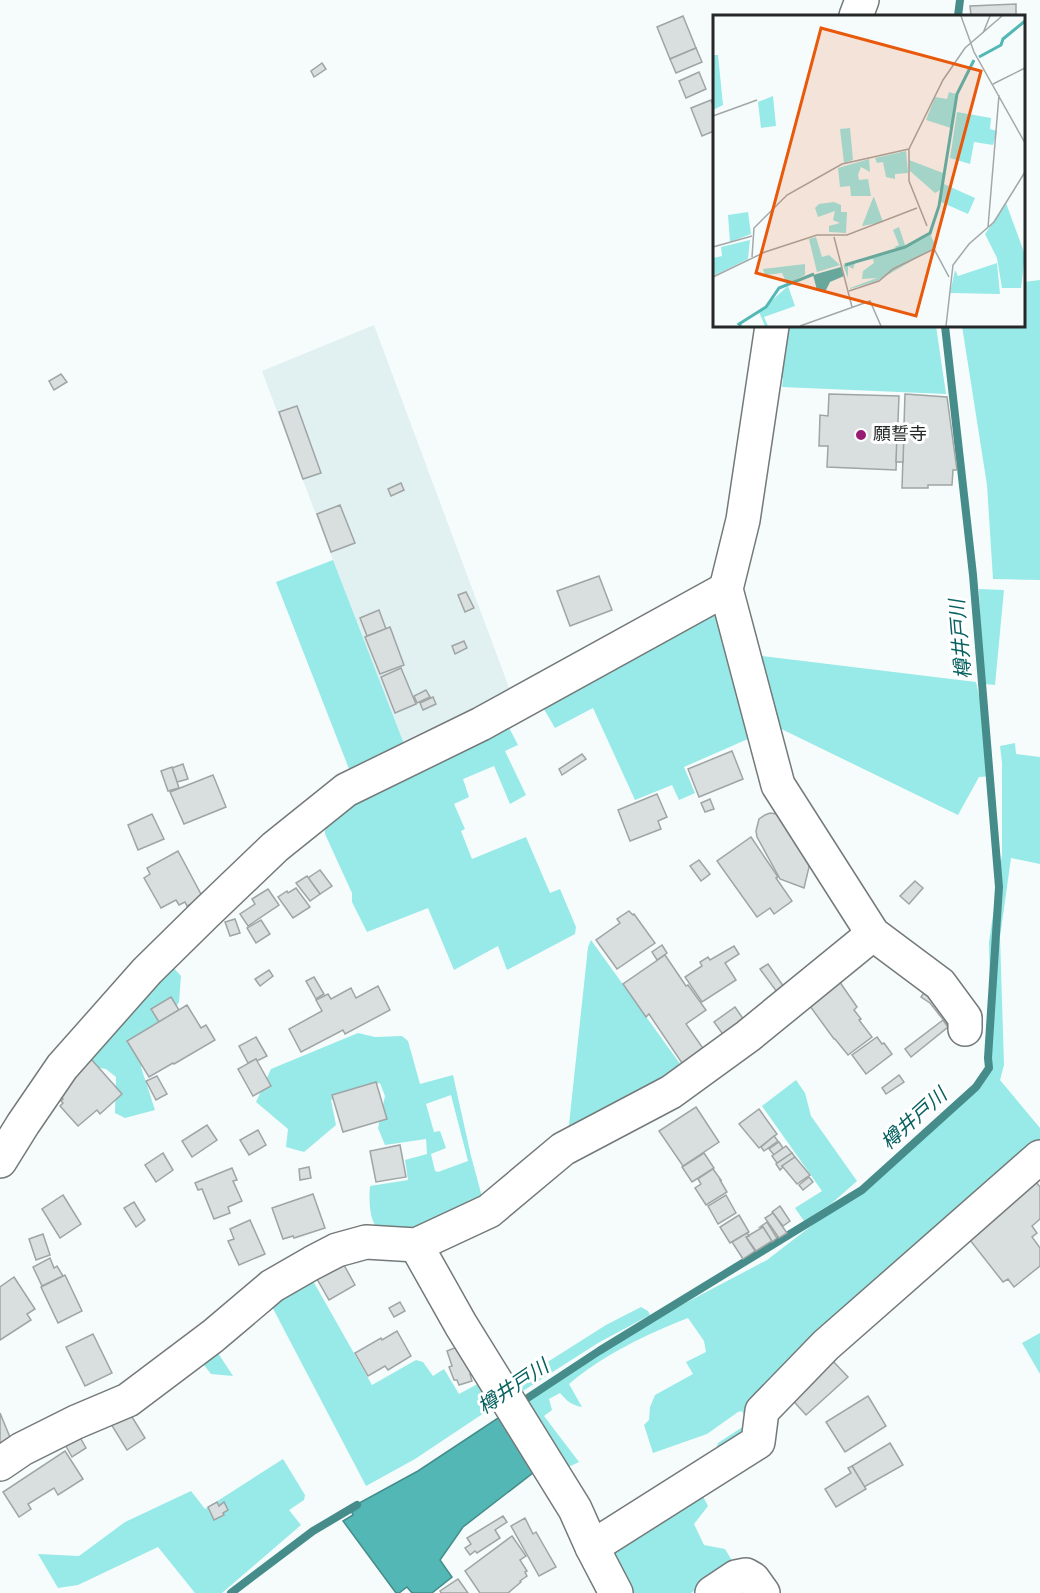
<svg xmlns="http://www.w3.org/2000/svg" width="1040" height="1593" font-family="Overpass,'Noto Sans JP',sans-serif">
<rect width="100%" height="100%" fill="#f6fcfc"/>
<path fill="#e1f0f0" d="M374,325L511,693L406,749L333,560L262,371Z"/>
<g fill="#97eae8" fill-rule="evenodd">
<path d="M1040,280V580L993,579L987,485L962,326H1024V282Z"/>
<path d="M781,326H936L946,394L782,387L783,378H773Z"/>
<path d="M333,560L406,749L353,779L276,582Z"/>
<path d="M979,589L1004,590L995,685L985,684L980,627Z"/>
<path d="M716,606L757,735L684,767L695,793L693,794L679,800L672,785L635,800L593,708L555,728L538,699Z"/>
<path d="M745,654L976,682L991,749L992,776L979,777L958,815L767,722Z"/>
<path d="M504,718L518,745L505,751L526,795L510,804L494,766L463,779L469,797L454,804L465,829L461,831L472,859L526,837L550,893L560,889L576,927L575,934L507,970L498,946L454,970L428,908L367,932L352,902V893L325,834V820Z"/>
<path d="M1015,743L1016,754L1040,757V864L1011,858L1000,937L1004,1065L1000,1080L1040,1128V1153L749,1441L597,1527L713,1458L718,1443L744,1426L746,1419L742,1411L738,1412L707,1434L653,1453L644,1425L649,1420L650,1407L655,1395L693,1374L686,1362L706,1352L704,1341L688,1318C647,1334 603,1355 569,1384L582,1407C571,1405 567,1401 560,1393L549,1399L552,1410L544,1416L579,1462L564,1469L519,1403L613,1341L767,1260L863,1186L992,1071L989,942L1002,854V763L1000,746Z"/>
<path d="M591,940L688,1075L568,1134L588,947Z"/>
<path d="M172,966L181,976L179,1002L141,1067L155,1110L125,1118L115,1113L116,1077L106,1069L75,1064Z"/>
<path d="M358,1033L375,1037L402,1036L408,1041L420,1084L453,1075L471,1156L484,1204L459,1219L386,1236C383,1233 378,1229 375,1225C369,1215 369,1197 370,1186L408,1180L405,1160L427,1154L426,1139L385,1145L378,1128L385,1096L380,1083L331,1100L336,1125L304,1152L286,1147L288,1129L256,1102L271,1069ZM451,1095L468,1161L438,1172L435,1171L431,1154L446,1148L440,1131L434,1132L426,1104Z"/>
<path d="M796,1080L805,1093L811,1116L857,1181L831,1204L804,1221L795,1208L822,1191L762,1106Z"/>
<path d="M308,1272L372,1385L416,1360L423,1362L433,1376L444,1369L459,1394L485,1380L499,1403L415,1459L366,1486L268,1299Z"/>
<path d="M641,1307L648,1311L650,1315L598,1343L515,1396L508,1387L606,1325Z"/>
<path d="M1040,1333V1374L1022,1343Z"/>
<path d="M218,1353L233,1376L211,1374L197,1356Z"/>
<path d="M283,1459L305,1495L304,1500L289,1510L301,1525L222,1593H195L158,1547L78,1585L58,1588L38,1554L79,1556L125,1522L191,1491L205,1509Z"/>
<path d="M698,1487L708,1506L694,1524L704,1545L725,1549L734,1564L691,1593H621L607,1545Z"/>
</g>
<path fill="#52b7b5" stroke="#458c8b" stroke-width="1.5" d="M504,1414L538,1469L463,1527L440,1560L452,1577L432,1593H412L407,1587L399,1593H396L343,1521L353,1515L350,1508L418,1471Z"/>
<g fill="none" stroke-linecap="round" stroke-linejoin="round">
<g stroke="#458c8b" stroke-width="8">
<path d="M958,16L960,0"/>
<path d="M520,1403L599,1351L862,1190L976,1087L989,1068L988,1058L999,887L973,575L945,326"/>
<path d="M231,1593L313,1531L357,1505"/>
</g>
</g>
<g fill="#d9dede" stroke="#9fa4a4" stroke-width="1.5">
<path d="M1016,4V16H971L970,6Z"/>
<path d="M683,16L696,48L670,59L657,27Z"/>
<path d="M696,48L702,62L676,73L670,59Z"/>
<path d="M322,63L326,69L314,77L311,71Z"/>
<path d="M699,72L706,89L686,98L679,81Z"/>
<path d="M711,100L714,108V131L702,136L691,108Z"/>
<path d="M61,374L67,382L54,390L49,381Z"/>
<path d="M829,394L899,396L896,470L827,467L828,446H819L820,415L828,416Z"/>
<path d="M905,394L947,397L957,470H953L952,485H928V488H902Z"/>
<path d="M297,406L321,473L303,479L279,412Z"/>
<path d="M897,433H904L903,462H896Z"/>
<path d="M401,483L404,490L391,496L388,489Z"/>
<path d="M340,505L355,543L331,552L317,514Z"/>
<path d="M599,576L612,610L570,626L557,591Z"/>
<path d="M466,592L474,608L465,612L458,595Z"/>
<path d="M379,610L386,629L367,636L360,618Z"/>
<path d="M390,627L404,665L380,674L365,637Z"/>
<path d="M464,641L467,648L455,654L452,646Z"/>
<path d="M401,668L416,704L395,713L381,677Z"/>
<path d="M426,690L430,697L417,703L414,696Z"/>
<path d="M433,697L436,704L423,710L420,703Z"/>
<path d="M732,751L743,779L699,797L688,769Z"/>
<path d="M582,754L586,759L562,775L559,769Z"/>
<path d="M183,764L188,779L177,782L172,768Z"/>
<path d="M172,767L179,788L168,791L161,771Z"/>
<path d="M213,775L226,807L184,824L170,792Z"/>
<path d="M657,794L667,817L658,821L661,829L630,841L618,810Z"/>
<path d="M710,799L714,809L705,812L701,803Z"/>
<path d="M770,813L777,814L782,817L810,863L804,888L780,879L757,837L756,831L759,819L765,815Z"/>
<path d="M152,814L164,839L138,850L128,825Z"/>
<path d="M751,837L778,877L776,878L792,901L774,914L770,908L757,917L717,861Z"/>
<path d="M178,851L203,898L187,906L185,902L179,905L176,900L161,908L144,878L150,874L147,868Z"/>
<path d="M699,860L710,874L701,881L690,866Z"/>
<path d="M320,870L332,886L320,894L308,878Z"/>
<path d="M307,876L320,894L310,901L296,883Z"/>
<path d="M915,881L923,888L909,904L900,896Z"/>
<path d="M296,888L310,907L293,918L278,897L287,891L288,893Z"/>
<path d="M268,889L279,905L248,926L240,914L255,904L252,899Z"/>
<path d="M629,911L633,915L634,914L655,943L617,969L596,940L620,923L617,919Z"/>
<path d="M235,919L240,933L230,936L225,922Z"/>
<path d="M261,920L270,934L256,943L247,928Z"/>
<path d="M662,945L667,953L657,960L652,952Z"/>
<path d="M734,946L739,954L725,963L736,980L702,1002L685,977L702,966L700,962L708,957L710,960Z"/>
<path d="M665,955L686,986L688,985L706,1010L686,1024L707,1054L686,1069L649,1014L646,1017L623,984Z"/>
<path d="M768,964L784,987L777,992L760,969Z"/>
<path d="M269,970L273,976L260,986L255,979Z"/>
<path d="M314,977L324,994L316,999L306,981Z"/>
<path d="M837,978L857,1007L854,1010L861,1019L859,1020L872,1037L848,1055L835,1039H834L807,1002Z"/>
<path d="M378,986L390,1010L345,1034L343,1030L301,1052L289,1029L322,1011L316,1000L328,994L331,999L351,988L356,998Z"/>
<path d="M927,988L957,1021L949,1027L930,1003L921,997Z"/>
<path d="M171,997L179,1010L159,1022L151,1009Z"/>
<path d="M187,1005L201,1028L206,1025L215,1040L174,1064L173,1063L149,1077L127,1041Z"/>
<path d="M735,1007L748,1026L727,1040L714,1022Z"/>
<path d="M943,1020L948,1027L911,1057L905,1049Z"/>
<path d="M256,1037L267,1056L257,1061L256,1059L248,1063L239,1046Z"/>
<path d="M877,1037L882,1044L884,1043L892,1054L866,1074L852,1055Z"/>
<path d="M91,1059L122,1094L100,1114L97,1110L78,1126L60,1106L63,1103L61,1101L63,1099L58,1093Z"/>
<path d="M256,1059L271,1086L253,1096L238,1069Z"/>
<path d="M899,1075L904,1082L886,1094L882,1088Z"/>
<path d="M157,1076L167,1094L156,1100L146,1081Z"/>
<path d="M376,1082L387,1119L343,1132L332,1095Z"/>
<path d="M696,1107L719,1142L683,1166L659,1131Z"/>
<path d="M759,1109L777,1134L759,1148L739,1124Z"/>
<path d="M207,1125L217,1140L192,1157L182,1141Z"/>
<path d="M258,1130L266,1145L249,1155L240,1140Z"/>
<path d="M774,1136L778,1141L764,1151L761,1147Z"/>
<path d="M779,1142L783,1148L774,1155L769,1149Z"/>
<path d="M400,1145L406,1177L376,1182L370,1151Z"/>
<path d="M786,1146L792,1153L777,1163L772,1156Z"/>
<path d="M163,1153L173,1170L156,1182L145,1165Z"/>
<path d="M704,1153L714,1168L692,1182L682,1167Z"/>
<path d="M792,1153L795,1157L782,1166L783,1167L780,1170L776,1164Z"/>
<path d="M795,1157L810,1175L797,1184L782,1166Z"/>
<path d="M309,1167L311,1178L300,1180L299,1169Z"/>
<path d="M232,1168L237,1180L233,1181L242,1201L228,1207L230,1213L214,1219L202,1189L198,1190L195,1183Z"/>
<path d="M713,1169L721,1180H720L727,1192L706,1205L695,1188L701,1184L698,1179Z"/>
<path d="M1031,1176L1040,1187V1219L1032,1226L1037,1233L1032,1237L1040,1248V1266L1014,1287L1008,1279L1003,1282L962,1230Z"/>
<path d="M809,1177L813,1182L803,1190L799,1185Z"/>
<path d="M313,1194L325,1228L294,1238L293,1236L283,1239L272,1208Z"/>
<path d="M63,1195L81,1224L60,1238L42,1209Z"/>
<path d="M726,1195L736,1213L718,1224L708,1206Z"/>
<path d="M134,1202L145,1220L136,1227L124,1208Z"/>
<path d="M780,1206L790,1221L783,1226L772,1212Z"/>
<path d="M773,1213L787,1233L779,1238L765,1218Z"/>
<path d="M739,1215L749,1232L730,1243L720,1227Z"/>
<path d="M250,1220L265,1254L239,1265L228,1241L234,1239L230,1229Z"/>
<path d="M767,1222L777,1238L772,1242L763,1227H760Z"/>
<path d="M763,1227L772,1241L756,1251L746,1237Z"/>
<path d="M747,1233L749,1236L746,1237L755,1251L743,1259L732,1242Z"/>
<path d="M43,1234L50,1255L36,1260L29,1239Z"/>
<path d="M50,1258L54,1268L57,1266L63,1276L42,1286L33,1267Z"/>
<path d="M344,1265L355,1285L329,1300L317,1279Z"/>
<path d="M65,1275L82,1311L58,1323L41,1287Z"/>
<path d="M14,1277L35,1309L27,1314L31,1320L0,1340V1287Z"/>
<path d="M400,1302L405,1311L394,1317L389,1308Z"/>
<path d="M397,1331L411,1356L388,1370L385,1366L368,1376L355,1353L381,1338L382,1340Z"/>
<path d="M93,1334L112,1373L85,1386L66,1347Z"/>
<path d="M462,1345L472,1373L470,1374L472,1381L459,1385L457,1380H454L449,1367L452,1366L447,1351Z"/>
<path d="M829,1357L848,1377L806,1415L788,1395Z"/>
<path d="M868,1396L886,1426L845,1452L826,1422Z"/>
<path d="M129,1412L145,1438L127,1450L111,1424Z"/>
<path d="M0,1413L12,1442L0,1447Z"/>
<path d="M77,1432L86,1448L72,1457L63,1441Z"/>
<path d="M890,1443L903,1465L864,1487L852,1466Z"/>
<path d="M65,1451L83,1479L58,1495L54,1488L28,1504L31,1509L19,1517L3,1492Z"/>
<path d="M852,1466L866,1489L836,1507L825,1489L851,1473L848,1468Z"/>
<path d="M217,1502L219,1506L224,1502L228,1510L223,1513L224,1515L214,1520L208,1507Z"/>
<path d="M503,1516L507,1522L495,1530L500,1538L477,1553L475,1551L470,1555L465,1548L471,1544L467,1538Z"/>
<path d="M525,1518L533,1534L536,1532L556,1567L539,1576L511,1526Z"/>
<path d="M512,1536L526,1556L520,1560L527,1571L525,1572L527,1576L520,1581L521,1582L508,1593H480L465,1571Z"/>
<path d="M458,1579L468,1593H441L440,1591Z"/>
</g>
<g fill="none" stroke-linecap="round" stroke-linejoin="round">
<defs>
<g id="minor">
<path d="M856,16L862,0"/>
<path d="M772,326L743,520L726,589L778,785L873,934L940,984L965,1018V1029"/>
<path d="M0,1161L23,1124L62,1067L147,971L205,914L275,847L346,790L481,724L726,589"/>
<path d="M416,1245L461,1325L575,1509L592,1547L616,1593"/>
<path d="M0,1464L22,1449L76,1422L128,1400L213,1336L272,1286L312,1263L337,1250L366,1242L416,1245L489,1211L563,1149L671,1092L748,1036L873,934"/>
<path d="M592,1547L758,1442L762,1411L826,1345L1040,1157"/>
<path d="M712,1593L736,1577L746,1575L753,1579L763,1593"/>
</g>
</defs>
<use href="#minor" stroke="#747979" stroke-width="36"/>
<use href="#minor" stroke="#fff" stroke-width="33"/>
</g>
<circle fill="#991c74" stroke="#fff" stroke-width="2" cx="861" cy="435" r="6"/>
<g text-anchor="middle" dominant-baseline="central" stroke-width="6" stroke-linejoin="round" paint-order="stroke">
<g font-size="18" fill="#262828" stroke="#fff" text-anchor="start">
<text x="873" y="435">願誓寺</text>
</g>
<g font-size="20" font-style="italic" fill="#076160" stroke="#fff">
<text transform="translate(962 639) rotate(-95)">樽井戸川</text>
<text transform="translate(915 1120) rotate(-42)">樽井戸川</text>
<text transform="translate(514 1388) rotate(-34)">樽井戸川</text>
</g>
</g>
<g transform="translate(713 15)">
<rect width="312" height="312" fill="#f6fcfc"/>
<path d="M0,40H5L10,90L0,95ZM236,77L243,79L238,113L213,105L222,82L234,84ZM60,81L63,111L48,113L45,87ZM244,97L278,103L277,114L284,116L280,130L261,127L257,149L237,143ZM137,113L140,145L131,148L127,114ZM193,136L195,158L182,159V164L173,162L170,147L164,148L162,143ZM156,144L157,157L148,152L145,160L146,165L155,164L158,181H138L137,171L127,172L125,153ZM196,145L230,158L229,174L222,178L197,156ZM231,169L262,183L255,199L228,187L218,221L223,232L164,266L137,274L135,264L137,273L164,263L149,264L150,256L161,248L160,244L142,248L140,254L135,251V263L130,250L186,234L181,232L186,230L180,215L186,212L192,230L188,233L217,219ZM161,182L170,207L149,211L160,183ZM121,187L128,190V197H134L133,218L116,217V211L127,208L120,205L122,196L105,202L102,193L106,189ZM293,188L312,240L308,273H289L284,243L272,219ZM35,197L38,219L17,227L15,200ZM103,222L109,242L116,240L127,250L104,257L96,224ZM37,225L35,244L0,261V243L9,241L8,232ZM284,248L287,279L237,278L242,255L245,261ZM92,249V260L74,269L69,258L52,260L50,254ZM75,271L82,291L51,302L55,311H52L46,297Z" fill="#97eae8"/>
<path d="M128,252L131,261L117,267L113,275H104L100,260Z" fill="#52b7b5"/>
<path fill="none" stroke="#52b7b5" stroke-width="3" d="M266,42L288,30L290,24L312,6M132,250L192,232L217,218L226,191L244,79L261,45M28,311L26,309L53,292L66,273L101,259"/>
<path fill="none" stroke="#a3a7a7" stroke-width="1.5" d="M248,1L261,37L312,128M270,18L277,1M280,69L312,53M0,101L44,85M214,211L196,166V134L230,65L252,33L289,1M275,212L286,80M121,222L139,292M0,232L39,221M39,242L41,213L74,180L129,149L196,134M0,262L52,237L104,220H134L204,193M136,276L166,266L180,254L221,234L236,262M87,311L157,286L168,311M233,311L240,250L256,229L281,207L312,157"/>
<path fill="#e8590c" fill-opacity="0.15" stroke="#e8590c" stroke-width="3" d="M108,13L268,56L203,301L43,258Z"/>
<rect width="312" height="312" fill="none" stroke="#262828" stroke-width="3"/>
</g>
</svg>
